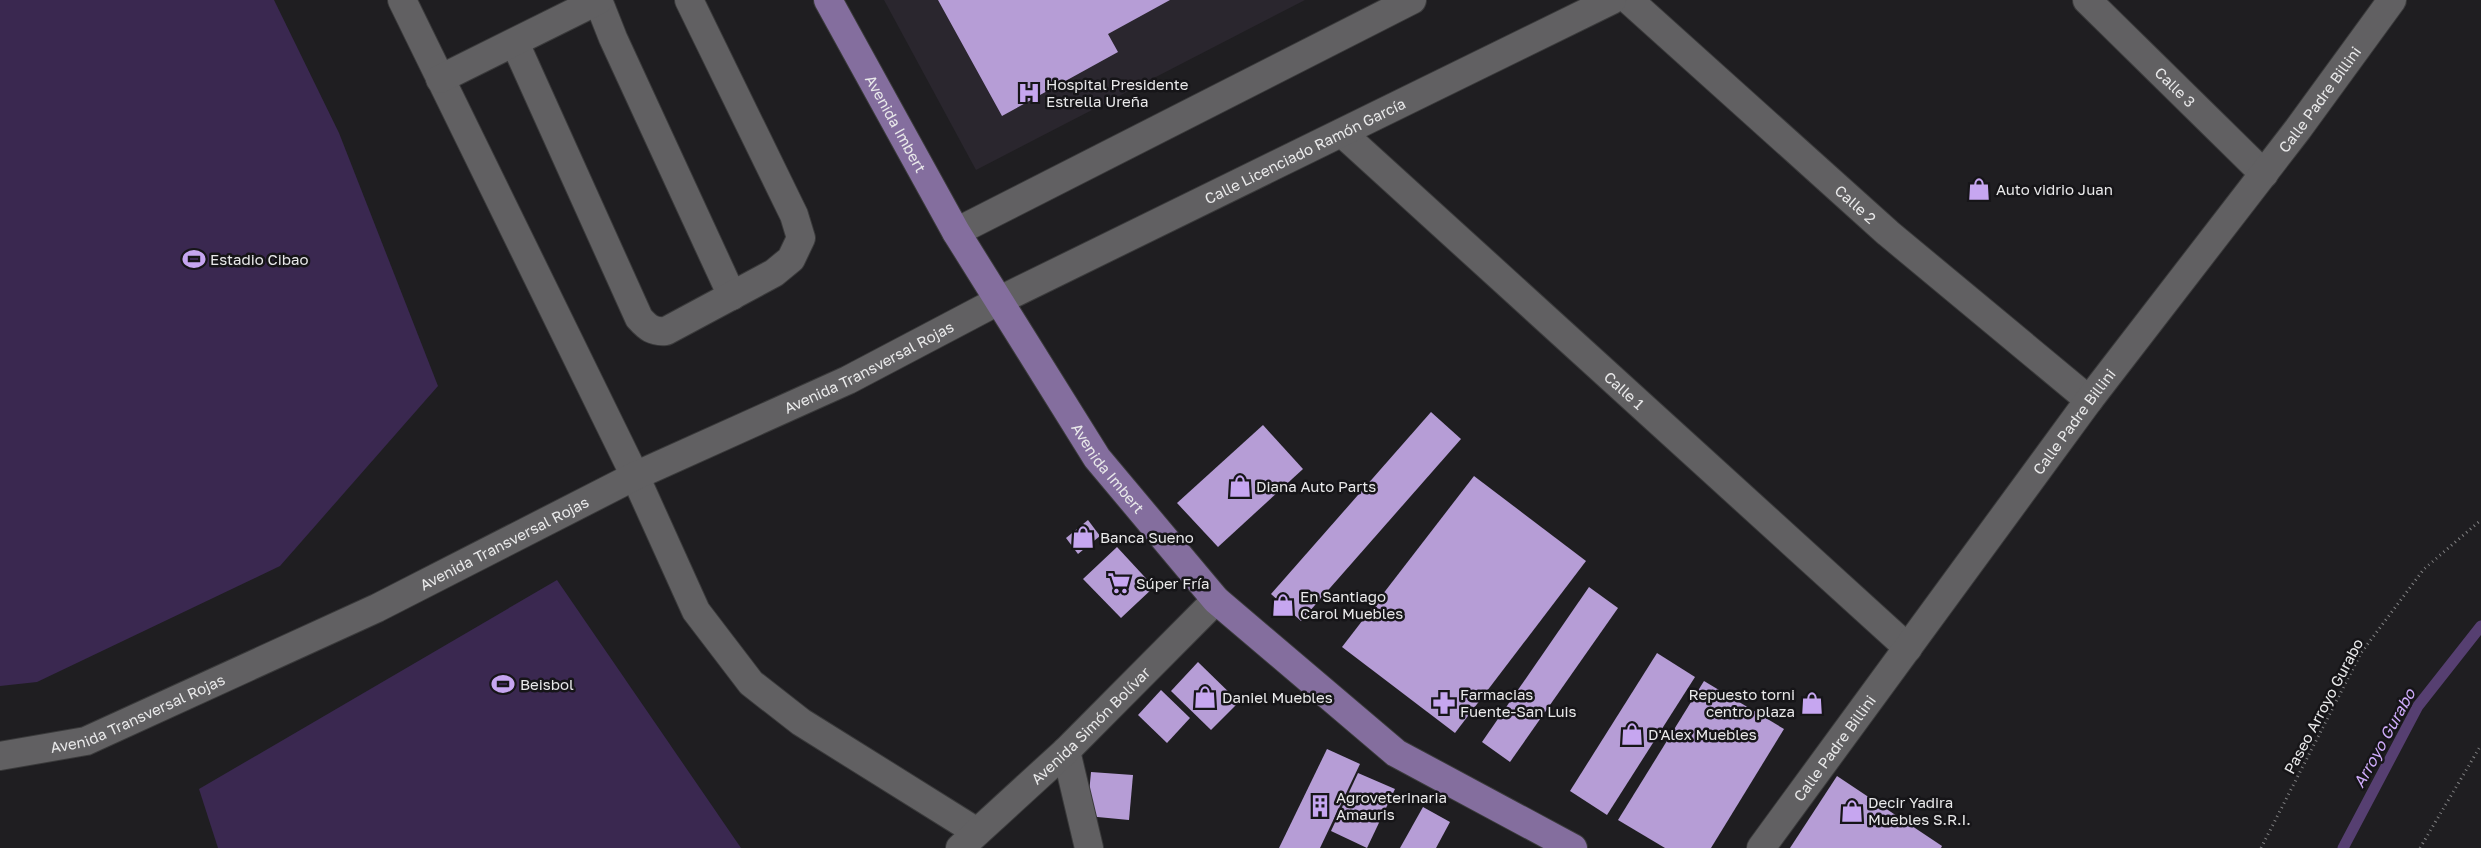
<svg xmlns="http://www.w3.org/2000/svg" width="2481" height="848" font-family="'Golos Text',sans-serif">
<rect width="100%" height="100%" fill="#1f1e21"/>
<path fill="#2a262e" d="M884,0H1305L976,170Z"/>
<g fill="#3a2850">
<path d="M0,0H274L339,133L438,386L280,566L37,682L0,686Z"/>
<path d="M557,580L741,848H218L199,789Z"/>
</g>
<g fill="none" stroke-linecap="round" stroke-linejoin="round">
<path stroke="#563f71" stroke-width="11" d="M2343,848L2418,706L2481,626"/>
</g>
<g fill="#b69dd6">
<path d="M938,0H1170L1108,34L1118,52L1002,116Z"/>
<path d="M1431,412L1461,439L1301,621L1271,594Z"/>
<path d="M1263,425L1303,469L1218,547L1177,503Z"/>
<path d="M1474,476L1586,561L1455,733L1342,647Z"/>
<path d="M1088,520L1100,536L1078,554L1066,538Z"/>
<path d="M1117,547L1154,587L1121,618L1083,579Z"/>
<path d="M1589,587L1618,608L1510,762L1482,742Z"/>
<path d="M1657,653L1695,677L1607,815L1570,791Z"/>
<path d="M1198,662L1239,702L1211,730L1171,691Z"/>
<path d="M1704,681L1784,729L1711,848H1665L1618,820Z"/>
<path d="M1161,690L1190,718L1167,743L1138,715Z"/>
<path d="M1327,749L1360,764L1320,848H1279Z"/>
<path d="M1091,772L1133,775L1129,820L1087,816Z"/>
<path d="M1358,773L1395,789L1367,848L1331,831Z"/>
<path d="M1837,776L1942,846L1941,848H1790Z"/>
<path d="M1423,807L1450,822L1436,848H1400Z"/>
</g>
<g fill="none" stroke-linecap="round" stroke-linejoin="round">
<defs>
<g id="minor">
<path d="M402,0L635,476L696,611L751,683L801,722L977,832"/>
<path d="M598,0L613,38L732,296"/>
<path id="s1" d="M1629,0L1888,233L2089,400"/>
<path id="s2" d="M2087,0L2264,174"/>
<path d="M515,43L639,318C648,328 653,332 666,331L774,273L791,259L801,238L794,215L689,0"/>
<path d="M440,79L599,0"/>
<path id="s3" d="M1342,133L1908,648"/>
<path d="M956,232L1412,0"/>
<path d="M1066,751L1089,848"/>
<path id="s4" d="M0,756L86,741L377,608L635,476L848,380L998,301L1612,0"/>
<path id="s5" d="M960,848L1066,751L1216,600"/>
<path id="s6" d="M1761,848L2089,400L2298,129L2392,0"/>
</g>
<g id="major">
<path id="s7" d="M828,0L956,232L1097,458L1216,600L1396,753L1573,848"/>
</g>
</defs>
<use href="#minor" stroke="#3a3a3b" stroke-width="30"/>
<use href="#major" stroke="#3a3a3b" stroke-width="30"/>
<g stroke="#808082" stroke-width="3" stroke-dasharray="1 4" stroke-linecap="butt">
<path d="M2261,848L2361,653L2424,569L2481,520"/>
<path d="M2420,848L2481,745"/>
</g>
<use href="#minor" stroke="#616062" stroke-width="28"/>
<use href="#major" stroke="#846e9e" stroke-width="28"/>
</g>
<defs>
<symbol id="hospital-bare" viewBox="-9 -9 18 18"><path d="M-5-5h3v3.5h4V-5h3V5h-3V1.5h-4V5h-3Z" fill="#c6a6f0" stroke="#161518" stroke-width="2.5" paint-order="stroke"/></symbol>
<symbol id="shop-bare" viewBox="-9 -9 18 18"><path d="M-5-2.5h2.3a2.7 3.5 0 0 1 5.4 0H5L5.5 6h-11ZM-1.5-2.5h3a1.5 2.3 0 0 0-3 0Z" fill="#c6a6f0" stroke="#161518" stroke-width="2.5" paint-order="stroke"/></symbol>
<symbol id="stadium-bare" viewBox="-9 -9 18 18"><path d="M0-5a6.5 5 0 1 0 0 10a6.5 5 0 1 0 0-10ZM-3.5-1.8h7v3.6h-7Z" fill="#c6a6f0" stroke="#161518" stroke-width="2.5" paint-order="stroke"/></symbol>
<symbol id="supermarket-bare" viewBox="-9 -9 18 18"><path d="M-6-5.5h2.5l.6 2H6L4.5 2H-2.5L-4.4-4H-6ZM-1.5 3.2a1.3 1.3 0 1 0 .1 0ZM3 3.2a1.3 1.3 0 1 0 .1 0Z" fill="#c6a6f0" stroke="#161518" stroke-width="2.5" paint-order="stroke"/></symbol>
<symbol id="pharmacy-bare" viewBox="-9 -9 18 18"><path d="M-2-6h4v4h4v4h-4v4h-4v-4h-4v-4h4Z" fill="#c6a6f0" stroke="#161518" stroke-width="2.5" paint-order="stroke"/></symbol>
<symbol id="building-bare" viewBox="-9 -9 18 18"><path d="M-4-6H4V6H1V3H-1V6H-4ZM-2.5-4.3h1.7v1.8h-1.7ZM.8-4.3h1.7v1.8H.8ZM-2.5-1h1.7V.8h-1.7ZM.8-1h1.7V.8H.8Z" fill="#c6a6f0" stroke="#161518" stroke-width="2.5" paint-order="stroke"/></symbol>
</defs>
<g fill-rule="evenodd">
<use href="#hospital-bare" x="1013" y="77" width="32" height="32"/>
<use href="#shop-bare" x="1963" y="173" width="32" height="32"/>
<use href="#stadium-bare" x="178" y="243" width="32" height="32"/>
<use href="#shop-bare" x="1224" y="470" width="32" height="32"/>
<use href="#shop-bare" x="1067" y="521" width="32" height="32"/>
<use href="#supermarket-bare" x="1103" y="567" width="32" height="32"/>
<use href="#shop-bare" x="1267" y="589" width="32" height="32"/>
<use href="#stadium-bare" x="487" y="668" width="32" height="32"/>
<use href="#shop-bare" x="1189" y="681" width="32" height="32"/>
<use href="#pharmacy-bare" x="1428" y="687" width="32" height="32"/>
<use href="#shop-bare" x="1796" y="687" width="32" height="32"/>
<use href="#shop-bare" x="1616" y="718" width="32" height="32"/>
<use href="#building-bare" x="1304" y="790" width="32" height="32"/>
<use href="#shop-bare" x="1836" y="795" width="32" height="32"/>
</g>
<g text-anchor="middle" dominant-baseline="central" stroke-width="5" stroke-linejoin="round" paint-order="stroke">
<g font-size="15" fill="#e9e9ea" stroke="#161518" text-anchor="start">
<text x="1046" y="84">Hospital Presidente<tspan x="1046" dy="17">Estrella Ureña</tspan></text>
<text x="1996" y="189">Auto vidrio Juan</text>
<text x="210" y="259">Estadio Cibao</text>
<text x="1256" y="486">Diana Auto Parts</text>
<text x="1100" y="537">Banca Sueno</text>
<text x="1136" y="583">Súper Fría</text>
<text x="1300" y="596">En Santiago<tspan x="1300" dy="17">Carol Muebles</tspan></text>
<text x="520" y="684">Beisbol</text>
<text x="1460" y="694">Farmacias<tspan x="1460" dy="17">Fuente-San Luis</tspan></text>
<text x="1795" y="694" text-anchor="end">Repuesto torni<tspan x="1795" dy="17">centro plaza</tspan></text>
<text x="1222" y="697">Daniel Muebles</text>
<text x="1648" y="734">D'Alex Muebles</text>
<text x="1336" y="797">Agroveterinaria<tspan x="1336" dy="17">Amauris</tspan></text>
<text x="1868" y="802">Decir Yadira<tspan x="1868" dy="17">Muebles S.R.I.</tspan></text>
</g>
<g font-size="15" fill="#e9e9ea" stroke="#161518">
<text stroke="none"><textPath href="#s2" startOffset="124">Calle 3</textPath></text>
<text stroke="none"><textPath href="#s6" startOffset="934">Calle Padre Billini</textPath></text>
<text stroke="none"><textPath href="#s7" startOffset="141">Avenida Imbert</textPath></text>
<text stroke="none"><textPath href="#s4" startOffset="1442">Calle Licenciado Ramón García</textPath></text>
<text stroke="none"><textPath href="#s1" startOffset="305">Calle 2</textPath></text>
<text stroke="none"><textPath href="#s4" startOffset="955">Avenida Transversal Rojas</textPath></text>
<text stroke="none"><textPath href="#s3" startOffset="382">Calle 1</textPath></text>
<text stroke="none"><textPath href="#s6" startOffset="529">Calle Padre Billini</textPath></text>
<text stroke="none"><textPath href="#s7" startOffset="546">Avenida Imbert</textPath></text>
<text stroke="none"><textPath href="#s4" startOffset="550">Avenida Transversal Rojas</textPath></text>
<text transform="translate(2323 706) rotate(-62)">Paseo Arroyo Gurabo</text>
<text stroke="none"><textPath href="#s4" startOffset="145">Avenida Transversal Rojas</textPath></text>
<text stroke="none"><textPath href="#s5" startOffset="179">Avenida Simón Bolívar</textPath></text>
<text stroke="none"><textPath href="#s6" startOffset="124">Calle Padre Billini</textPath></text>
</g>
<g font-size="16" font-style="italic" fill="#cfacfb" stroke="#161518">
<text transform="translate(2384 738) rotate(-61)">Arroyo Gurabo</text>
</g>
</g>
</svg>
